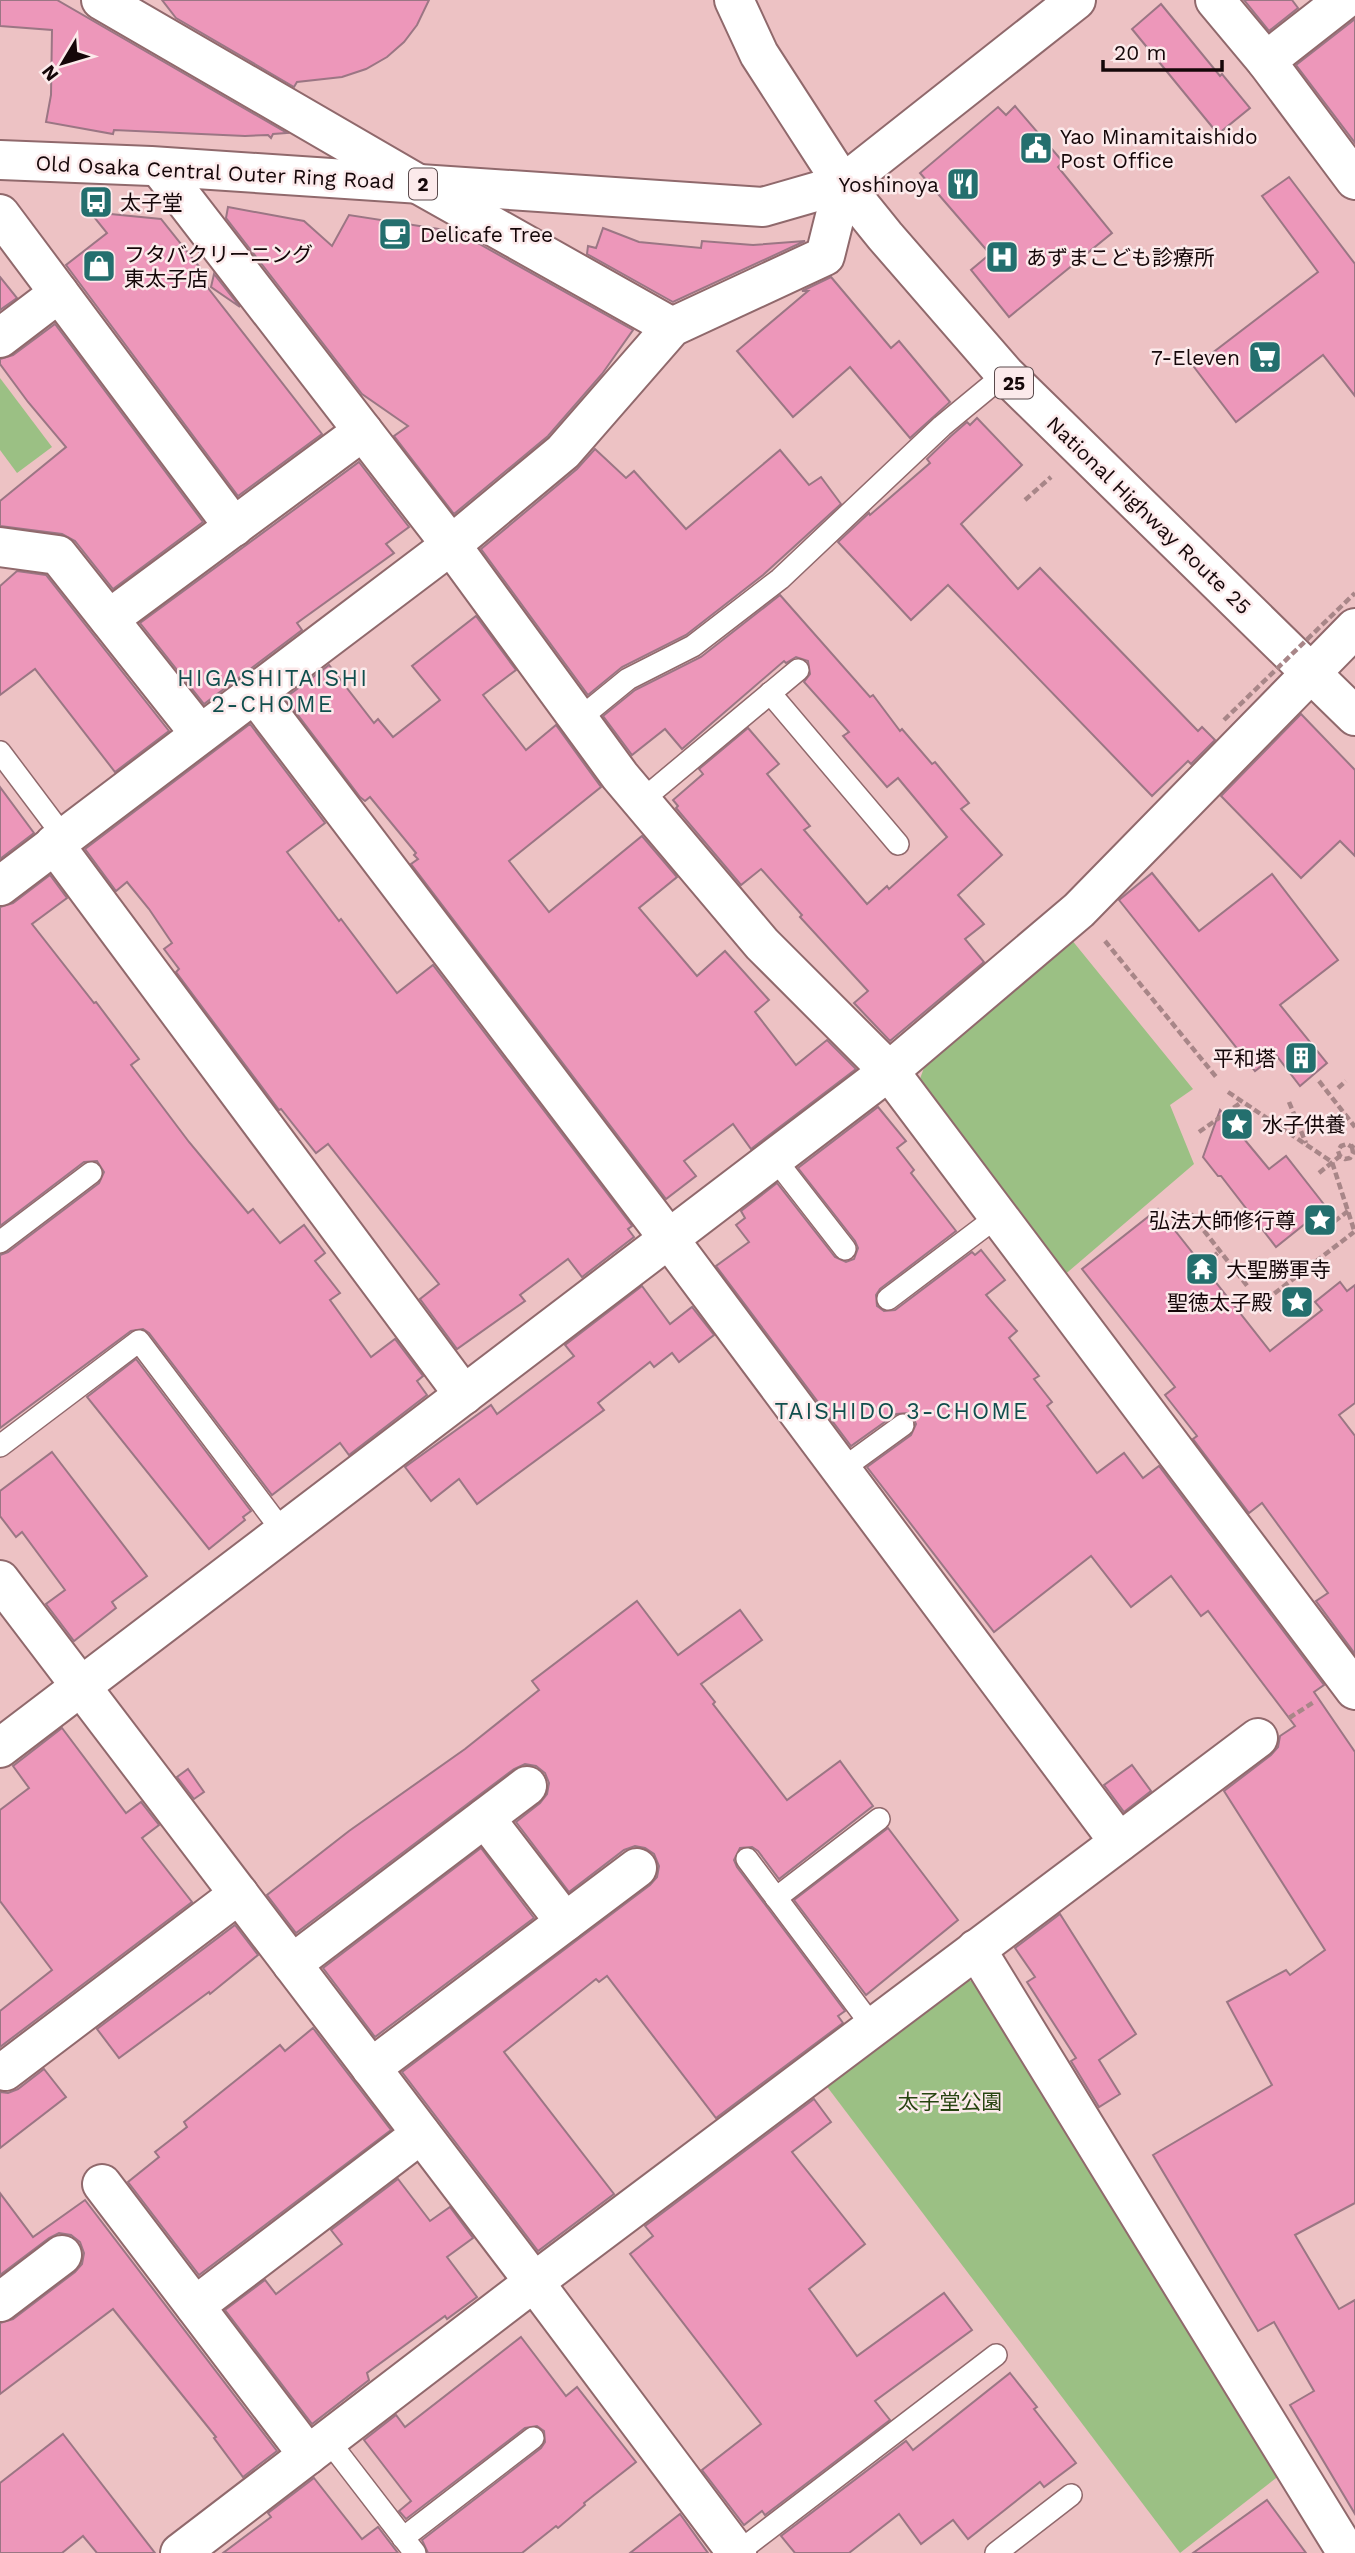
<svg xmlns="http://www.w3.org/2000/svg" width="1355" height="2553" font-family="'Work Sans','Noto Sans JP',sans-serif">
<rect width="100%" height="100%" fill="#edc2c4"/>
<g fill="#9bc084">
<path d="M0,378L52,447L17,473L0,450Z"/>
<path d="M1071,939L1193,1089L1170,1105L1194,1164L1062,1277L917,1087L925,1065Z"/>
<path d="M950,1981H981L1280,2475L1180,2553L822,2080Z"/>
</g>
<g fill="#ed97ba" stroke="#9b7684" stroke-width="2">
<path d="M0,0H57L287,133L273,134L271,138L268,135L245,136L114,130L113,134L46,122L51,95L52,30L0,26Z"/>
<path d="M162,0H429L417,25L404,42L387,57L366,69L342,77L297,82L294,87L176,18Z"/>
<path d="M1244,0H1292L1298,8L1269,31Z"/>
<path d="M1161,4L1220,76L1222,74L1250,108L1218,134L1132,29Z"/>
<path d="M1355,19V143L1296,65Z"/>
<path d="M1015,106L1063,162L1058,167L1112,233L1009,317L971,270L990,254L920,173L998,107L1006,115Z"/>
<path d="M1289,177L1355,264V396L1323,355L1236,422L1194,367L1318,272L1262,196Z"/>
<path d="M228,207L304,221L332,246L349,215L458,232L633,330L602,374L548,436L454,514L394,436L408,426L362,394L226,218Z"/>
<path d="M90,212L161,219L205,274L201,279L322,434L238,496L66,265L107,233Z"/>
<path d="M603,228L639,242L701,248L702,241L753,245L805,241L673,302L587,254L588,246L596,248Z"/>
<path d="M214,274L240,307L211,287Z"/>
<path d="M0,277L17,298L0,310Z"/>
<path d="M831,277L891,348L899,341L950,402L910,438L850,367L793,417L737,351L808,291H802Z"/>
<path d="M55,324L203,522L113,589L75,541L62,534L0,526V501L66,447L28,402L0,364V359L13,355Z"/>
<path d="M977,418L1022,465L961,524L1018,589L1040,568L1198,731L1202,727L1215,740L1191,764L1188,761L1152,796L948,585L911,620L838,542L869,513L870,515L930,463L927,459L951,436L967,422L970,425Z"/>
<path d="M595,449L626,478L634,471L686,529L780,450L809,485L821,477L841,504L763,575L686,635L622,667L588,695L481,549L577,469Z"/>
<path d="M359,462L409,527L386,544L394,553L297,623L302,630L204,704L140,623Z"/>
<path d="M17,571L46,575L169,731L115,772L35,669L0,695V586Z"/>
<path d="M780,595L870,697L873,695L900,731L902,729L932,764L935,762L969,803L961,809L1002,855L958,895L984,924L965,939L984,962L890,1041L854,1003L868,991L800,917L802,915L761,869L741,885L676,808L678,806L673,800L703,774L699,769L748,728L779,764L767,774L810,826L804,830L867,904L887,886L889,889L947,837L898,778L887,787L843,736L849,732L804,682L810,674L808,661L796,657L786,663L784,661L682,749L665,729L632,755L603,716L635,690L701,657Z"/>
<path d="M476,616L516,670L483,695L526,750L556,725L601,787L509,861L549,912L642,836L677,877L639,908L697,976L725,951L769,1000L755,1012L796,1065L827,1040L856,1069L751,1149L733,1124L684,1161L696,1176L666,1199L411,864L418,859L414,855L416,853L370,797L365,801L360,797L285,698L329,665L374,723L378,719L393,737L440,700L412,666Z"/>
<path d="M1301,714L1355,770V856L1340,841L1301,878L1221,796Z"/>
<path d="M250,724L325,823L287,852L339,921L341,919L397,993L433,965L632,1226L628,1229L634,1237L582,1277L568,1259L520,1295L525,1301L457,1349L420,1299L439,1284L328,1144L316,1153L281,1109L279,1110L176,972L179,969L164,949L172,943L149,909L127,882L116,891L85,849Z"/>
<path d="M0,787L34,833L0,859Z"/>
<path d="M1152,873L1199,931L1272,874L1338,960L1280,1005L1327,1063L1300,1086L1276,1055L1255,1071L1119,900Z"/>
<path d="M50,875L67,898L32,924L94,1003L96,1002L139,1059L131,1065L189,1142L248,1213L253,1209L280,1243L304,1225L325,1253L315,1261L340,1293L330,1300L371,1357L395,1339L423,1376L417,1381L427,1395L349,1455L340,1443L272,1495L149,1333L143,1329L131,1331L0,1428V1255L8,1252L99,1183L104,1172L97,1161L84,1162L0,1226V907L13,903Z"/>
<path d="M878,1107L906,1141L897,1148L914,1170L911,1173L956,1231L880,1289L876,1295L877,1306L884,1311L895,1310L972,1252L975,1255L981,1250L1005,1280L986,1295L1017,1331L1009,1338L1039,1376L1034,1379L1052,1402L1047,1406L1097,1473L1124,1453L1143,1478L1159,1466L1324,1685L1314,1692L1355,1752V2203L1295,2235L1339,2309L1355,2300V2514L1290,2405L1314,2391L1274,2322L1258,2331L1153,2155L1272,2085L1227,2002L1286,1970L1290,1975L1325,1950L1224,1791L1271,1755L1278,1747L1280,1736L1295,1726L1208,1611L1201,1616L1171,1576L1131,1607L1091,1556L994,1632L867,1467L911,1435L916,1424L913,1417L908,1413L896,1414L851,1446L716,1266L749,1242L736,1225L745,1218L741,1211L777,1183L835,1257L846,1262L854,1259L858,1248L855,1241L798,1168Z"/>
<path d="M1220,1110L1269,1169L1286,1156L1326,1207L1276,1247L1221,1176H1218L1203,1157Z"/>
<path d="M1158,1209L1270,1351L1322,1310L1315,1302L1340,1282L1347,1291L1355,1285V1403L1339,1415L1355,1436V1654L1316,1601L1328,1593L1262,1503L1249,1513L1193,1439L1197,1436L1165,1395L1175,1387L1082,1269Z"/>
<path d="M642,1286L670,1324L692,1307L714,1335L679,1362L672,1353L654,1367L650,1362L598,1403L604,1410L477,1504L459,1479L431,1501L405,1467L491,1405L497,1414L574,1356L565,1345Z"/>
<path d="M136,1359L251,1511L243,1517L245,1520L209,1549L87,1397Z"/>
<path d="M52,1452L147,1576L112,1602L116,1608L74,1641L46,1604L65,1590L22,1532L16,1537L0,1516V1491Z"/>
<path d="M637,1601L678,1655L740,1610L762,1640L701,1684L715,1702L713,1704L787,1800L840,1761L873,1806L779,1879L758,1851L752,1847L740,1848L734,1860L737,1867L845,2011L838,2016L843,2023L716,2118L607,1976L599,1982L596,1979L504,2052L614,2194L538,2251L402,2072L650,1885L657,1877L659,1866L654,1854L645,1848L635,1846L624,1850L569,1892L516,1822L540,1803L547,1794L549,1783L545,1773L536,1766L525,1764L514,1769L296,1933L267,1895L349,1831L465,1749L539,1690L532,1681Z"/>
<path d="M62,1728L126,1813L141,1802L159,1825L142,1838L192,1902L0,2047V2011L52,1970L0,1901V1810L29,1788L13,1766Z"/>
<path d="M1132,1765L1151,1791L1124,1812L1104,1785Z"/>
<path d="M188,1769L204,1792L194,1799L177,1777Z"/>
<path d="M888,1828L958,1920L866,1995L794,1900Z"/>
<path d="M481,1848L534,1918L375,2037L323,1968Z"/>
<path d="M1060,1914L1136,2034L1099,2060L1120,2094L1099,2107L1071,2061L1076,2058L1027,1982L1035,1977L1015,1948Z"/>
<path d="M235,1925L258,1955L210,1994L209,1992L119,2058L97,2029Z"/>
<path d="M313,2028L391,2130L199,2275L128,2182L159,2157L155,2152L187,2127L184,2122L280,2045L285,2051Z"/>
<path d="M44,2069L66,2097L0,2148V2092L8,2093L18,2089Z"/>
<path d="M814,2099L831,2122L792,2152L865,2244L809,2289L857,2356L944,2293L972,2330L875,2401L890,2420L765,2515L762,2511L744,2525L702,2470L761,2424L630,2254L653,2236L645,2226Z"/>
<path d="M398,2179L430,2221L450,2207L473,2238L447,2257L477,2297L447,2319L445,2316L367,2373L369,2380L312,2424L225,2310L265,2280L276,2294L342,2244L331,2230Z"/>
<path d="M0,2193L33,2237L85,2200L277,2451L243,2477L214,2438L216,2437L113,2309L0,2394V2323L13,2319L75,2272L82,2264L84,2253L80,2242L71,2235L59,2233L49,2238L0,2275Z"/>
<path d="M521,2337L566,2396L577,2387L636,2462L584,2503L585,2505L558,2528L556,2526L522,2553H428L422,2540L541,2448L545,2442L544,2431L537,2426L525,2428L406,2519L399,2511L411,2501L364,2440L396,2415L405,2427Z"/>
<path d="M1010,2373L1037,2407L1034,2409L1076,2463L1044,2487L1040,2482L968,2539L953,2520L921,2544L899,2514L849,2553H795L781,2536L906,2441L913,2450Z"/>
<path d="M63,2434L155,2553H97L83,2536L62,2553H0V2483Z"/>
<path d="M314,2478L362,2539L378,2527L398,2553H223L271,2517L268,2513Z"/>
<path d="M1267,2500L1306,2553H1193Z"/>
<path d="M680,2514L708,2553H630Z"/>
</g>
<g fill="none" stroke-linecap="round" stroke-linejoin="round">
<defs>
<g id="service">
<path d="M770,693L898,844"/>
<path d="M579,719L628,679L693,646L780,579L942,426L1005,374"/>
<path d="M0,752L64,837"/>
<path d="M641,801L798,670"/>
<path d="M775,1159L845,1249"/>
<path d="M0,1242L91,1173"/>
<path d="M888,1299L998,1216"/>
<path d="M0,1446L139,1341L284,1533"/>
<path d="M841,1470L903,1425"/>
<path d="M747,1859L873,2027"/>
<path d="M776,1898L879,1819"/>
<path d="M328,2440L415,2553"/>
<path d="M403,2538L533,2438"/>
<path d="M737,2553L996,2355"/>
<path d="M996,2553L1071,2495"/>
</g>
<g id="minor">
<path d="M101,0L418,184L672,327"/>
<path d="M1215,0L1266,61L1344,0"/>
<path d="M1266,61L1355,180"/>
<path d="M159,167L451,545L620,776L762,944L889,1071L1355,1690"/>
<path d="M0,214L234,527"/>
<path d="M0,338L59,293"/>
<path d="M0,547L58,555L200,734"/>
<path d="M109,619L363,431"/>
<path d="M254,693L669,1239L1119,1842"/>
<path d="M54,844L464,1395"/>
<path d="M0,886L451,545L563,452L672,327L825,256L843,184"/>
<path d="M0,1580L534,2282L737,2553"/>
<path d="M0,1748L889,1071L1079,910L1355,628"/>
<path d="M485,1818L565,1922"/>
<path d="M976,1949L1347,2553"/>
<path d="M292,1964L527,1786"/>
<path d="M371,2068L637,1868"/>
<path d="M5,2071L239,1894"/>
<path d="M102,2184L308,2455"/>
<path d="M0,2302L62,2255"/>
<path d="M195,2306L421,2134"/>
<path d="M180,2553L534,2282L1258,1738"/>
</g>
<path id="primary" d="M0,160L151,166L763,207L843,184L1076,0"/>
<path id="trunk" d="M734,0L759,54L843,184L885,236L1005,374L1355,716"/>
</defs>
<use href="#service" stroke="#90696c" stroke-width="24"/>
<use href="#minor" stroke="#90696c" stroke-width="42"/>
<use href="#primary" stroke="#90696c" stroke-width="42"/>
<use href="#trunk" stroke="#90696c" stroke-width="42"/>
<g stroke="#a88688" stroke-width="4.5" stroke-dasharray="7 3.5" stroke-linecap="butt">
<path d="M1025,500L1051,477"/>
<path d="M1105,941L1217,1078"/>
<path d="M1319,1081L1355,1127"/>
<path d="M1338,1088L1346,1081"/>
<path d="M1228,1092L1332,1162L1355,1233"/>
<path d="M1289,1102L1306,1143"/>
<path d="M1199,1132L1242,1102"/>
<path d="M1352,1147L1353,1153L1350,1158L1345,1159L1340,1156L1338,1151L1341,1146L1347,1144L1352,1147L1355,1144"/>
<path d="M1319,1173L1340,1156"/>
<path d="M1191,1214L1248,1287"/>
<path d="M1326,1228L1348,1211"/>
<path d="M1204,1264L1220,1251"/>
<path d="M1266,1300L1354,1232"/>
<path d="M1289,1718L1314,1702"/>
</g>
<use href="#service" stroke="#fff" stroke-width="21"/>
<use href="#minor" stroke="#fff" stroke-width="38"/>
<use href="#primary" stroke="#fff" stroke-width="38"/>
<use href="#trunk" stroke="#fff" stroke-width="38"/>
<path stroke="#a88688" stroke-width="4.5" stroke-dasharray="7 3.5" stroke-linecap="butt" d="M1224,720L1355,593"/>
</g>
<defs>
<symbol id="civic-square" viewBox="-11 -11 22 22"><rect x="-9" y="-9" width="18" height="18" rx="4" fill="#246f6e" stroke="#fceaeb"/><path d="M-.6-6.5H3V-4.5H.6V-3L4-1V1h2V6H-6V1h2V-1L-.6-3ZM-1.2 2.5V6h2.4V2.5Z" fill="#fff"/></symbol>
<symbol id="restaurant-square" viewBox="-11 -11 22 22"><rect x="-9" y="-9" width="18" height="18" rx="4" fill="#246f6e" stroke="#fceaeb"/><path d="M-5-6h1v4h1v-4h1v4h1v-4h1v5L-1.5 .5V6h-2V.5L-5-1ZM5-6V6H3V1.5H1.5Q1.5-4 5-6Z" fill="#fff"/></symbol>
<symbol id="bus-square" viewBox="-11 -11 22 22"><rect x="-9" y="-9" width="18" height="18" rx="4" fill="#246f6e" stroke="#fceaeb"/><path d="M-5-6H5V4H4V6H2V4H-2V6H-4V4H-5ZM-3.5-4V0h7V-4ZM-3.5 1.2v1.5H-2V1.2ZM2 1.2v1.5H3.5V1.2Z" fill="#fff"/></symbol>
<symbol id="cafe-square" viewBox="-11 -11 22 22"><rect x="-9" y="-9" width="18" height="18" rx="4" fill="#246f6e" stroke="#fceaeb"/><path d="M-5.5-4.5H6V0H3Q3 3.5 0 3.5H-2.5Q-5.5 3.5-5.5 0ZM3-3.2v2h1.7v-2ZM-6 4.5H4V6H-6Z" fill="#fff"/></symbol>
<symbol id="hospital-square" viewBox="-11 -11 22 22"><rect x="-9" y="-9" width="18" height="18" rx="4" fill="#246f6e" stroke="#fceaeb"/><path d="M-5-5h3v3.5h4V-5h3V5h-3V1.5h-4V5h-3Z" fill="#fff"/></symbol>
<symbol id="shop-square" viewBox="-11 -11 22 22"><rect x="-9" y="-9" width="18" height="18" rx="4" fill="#246f6e" stroke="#fceaeb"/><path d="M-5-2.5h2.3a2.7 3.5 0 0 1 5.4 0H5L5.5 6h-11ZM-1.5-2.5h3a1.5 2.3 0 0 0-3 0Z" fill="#fff"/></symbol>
<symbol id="supermarket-square" viewBox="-11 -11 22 22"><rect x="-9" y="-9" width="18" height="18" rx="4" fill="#246f6e" stroke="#fceaeb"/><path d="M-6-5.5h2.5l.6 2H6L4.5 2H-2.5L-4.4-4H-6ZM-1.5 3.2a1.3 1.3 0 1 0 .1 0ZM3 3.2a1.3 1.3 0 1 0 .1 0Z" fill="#fff"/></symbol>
<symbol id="building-square" viewBox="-11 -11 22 22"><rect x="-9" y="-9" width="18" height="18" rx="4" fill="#246f6e" stroke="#fceaeb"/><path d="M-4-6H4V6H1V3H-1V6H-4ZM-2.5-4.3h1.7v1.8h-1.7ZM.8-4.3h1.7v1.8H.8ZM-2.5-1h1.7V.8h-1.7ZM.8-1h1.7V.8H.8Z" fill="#fff"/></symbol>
<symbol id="sight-square" viewBox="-11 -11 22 22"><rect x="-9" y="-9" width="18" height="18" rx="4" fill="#246f6e" stroke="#fceaeb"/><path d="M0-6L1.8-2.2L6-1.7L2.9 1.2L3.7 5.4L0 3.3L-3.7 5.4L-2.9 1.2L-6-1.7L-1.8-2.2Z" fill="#fff"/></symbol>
<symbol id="temple-square" viewBox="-11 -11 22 22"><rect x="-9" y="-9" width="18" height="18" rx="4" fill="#246f6e" stroke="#fceaeb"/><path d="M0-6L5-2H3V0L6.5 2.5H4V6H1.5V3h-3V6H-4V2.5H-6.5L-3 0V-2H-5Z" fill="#fff"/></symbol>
</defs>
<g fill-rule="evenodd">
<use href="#civic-square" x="1017" y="129" width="38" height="38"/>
<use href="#restaurant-square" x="944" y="165" width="38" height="38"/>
<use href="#bus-square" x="77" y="183" width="38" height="38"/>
<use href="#cafe-square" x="376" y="215" width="38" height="38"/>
<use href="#hospital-square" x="983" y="238" width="38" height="38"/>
<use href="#shop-square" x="80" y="247" width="38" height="38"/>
<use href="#supermarket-square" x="1246" y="338" width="38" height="38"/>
<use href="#building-square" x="1282" y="1039" width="38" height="38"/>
<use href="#sight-square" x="1218" y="1105" width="38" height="38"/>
<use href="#sight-square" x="1301" y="1201" width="38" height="38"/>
<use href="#temple-square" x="1183" y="1250" width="38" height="38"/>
<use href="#sight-square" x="1278" y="1283" width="38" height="38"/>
</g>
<g text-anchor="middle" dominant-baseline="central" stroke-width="5" stroke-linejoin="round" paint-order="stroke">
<g fill="#fceaeb" stroke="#5a4b4d" stroke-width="2">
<rect x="409" y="168.5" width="28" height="31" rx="5"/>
<rect x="995" y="367.5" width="38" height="31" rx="5"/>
</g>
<g font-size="19" font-weight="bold" fill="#150709">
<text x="423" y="184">2</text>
<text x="1014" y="383">25</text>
</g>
<g font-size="21" fill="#150709" stroke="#fceaeb" text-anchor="start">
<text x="1060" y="136">Yao Minamitaishido<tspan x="1060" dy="24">Post Office</tspan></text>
<text x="939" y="184" text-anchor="end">Yoshinoya</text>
<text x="120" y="202">太子堂</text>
<text x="420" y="234">Delicafe Tree</text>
<text x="124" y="254">フタバクリーニング<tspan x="124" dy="24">東太子店</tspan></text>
<text x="1026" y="257">あずまこども診療所</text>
<text x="1240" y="357" text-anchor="end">7-Eleven</text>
<text x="1276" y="1058" text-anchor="end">平和塔</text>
<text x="1262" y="1124">水子供養</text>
<text x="1296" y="1220" text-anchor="end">弘法大師修行尊</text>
<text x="1226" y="1269">大聖勝軍寺</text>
<text x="1272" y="1302" text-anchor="end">聖徳太子殿</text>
</g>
<g font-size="21" fill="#150709" stroke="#fceaeb">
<text transform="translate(215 172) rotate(3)">Old Osaka Central Outer Ring Road</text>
<text transform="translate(1149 515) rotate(44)">National Highway Route 25</text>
</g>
<g font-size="21" fill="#274410" stroke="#fceaeb">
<text x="950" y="2101">太子堂公園</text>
</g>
<g font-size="23" letter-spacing="2" fill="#0f4e4d" stroke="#fceaeb">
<text x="273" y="678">HIGASHITAISHI<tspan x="273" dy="26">2-CHOME</tspan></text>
<text x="902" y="1411">TAISHIDO 3-CHOME</text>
</g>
</g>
<g transform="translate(63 63) rotate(232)" stroke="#fceaeb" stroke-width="5" paint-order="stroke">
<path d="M0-5L12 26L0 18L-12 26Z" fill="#150709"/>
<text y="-10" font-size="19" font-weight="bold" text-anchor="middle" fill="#150709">N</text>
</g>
<path d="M1103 60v10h119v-10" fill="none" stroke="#150709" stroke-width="3.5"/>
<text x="1114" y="60" font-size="21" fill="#150709" stroke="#fceaeb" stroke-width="5" paint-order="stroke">20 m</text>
</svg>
